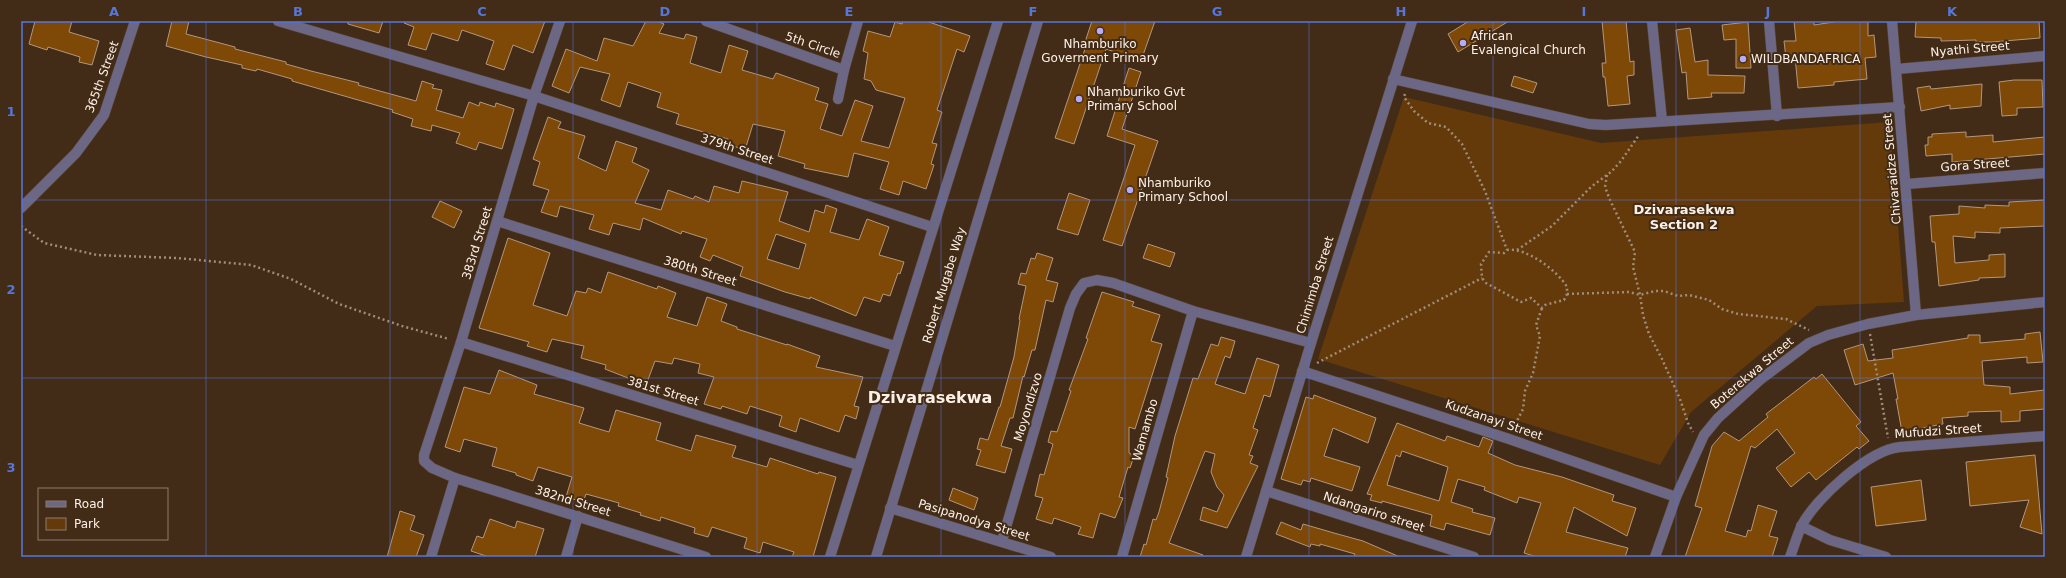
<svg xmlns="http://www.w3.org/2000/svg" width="2066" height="578" font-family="'DejaVu Sans',sans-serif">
<rect width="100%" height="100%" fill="#432c17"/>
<path fill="#653a0a" d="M1404,97L1601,143L1890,122L1904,302L1817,306L1691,412L1660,465L1318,359Z"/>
<g fill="#7e4806" stroke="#b2967e" fill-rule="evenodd">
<path d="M35,21H72L69,32L99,41L92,65L79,62L80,57L48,47L47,50L29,44Z"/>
<path d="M172,21H189L186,34L235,47V49L286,62V64L311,71L359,83L358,85L416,101L422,81L434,85L432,88L442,90L436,110L463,118L469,102L479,106L480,102L495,107L496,103L514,109L502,149L479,142L476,150L456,143L460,133L432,125L431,131L411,126L413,119L392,112L393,110L292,81V79L257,69L256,71L242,68V65L206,57L166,46Z"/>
<path d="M348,21H383L379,33L348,24Z"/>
<path d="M404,21H545L533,53L513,45L504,70L486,64L494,41L462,30L458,41L432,33L426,50L408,45L414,27L404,23Z"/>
<path d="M646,21H657L664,24L659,33L684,39L686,34L697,37L690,63L721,73L729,45L748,51L742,70L773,79L776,73L819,88L815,100L828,104L820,129L842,136L855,100L873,106L861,141L889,148L905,98L876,90L871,81L864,79L868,53L863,51L868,31L890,37L895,22L902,24L903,21H926L970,36L964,52L957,49L937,110L942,112L932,143L937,144L931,164L934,165L926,189L903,181L899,195L880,189L889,162L854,153L848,177L804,168L805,164L778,156L785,131L753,124L745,150L727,144L728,139L676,124L679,114L657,107L661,93L628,82L620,107L601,100L610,74L580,67L569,93L552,86L566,49L597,61L604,38L633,46Z"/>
<path d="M1092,21H1155L1141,61L1106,49L1074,144L1055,138L1087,43L1085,42Z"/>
<path d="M1469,21H1509L1458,52L1448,34Z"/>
<path d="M1602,21H1626L1630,62L1634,61V75L1627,76L1630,104L1608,106L1605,77H1603L1602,63H1606Z"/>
<path d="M1794,21H1814V25L1840,21H1868V36L1874,35L1876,57L1865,58L1867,79L1834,82V85L1798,88L1795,56L1786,58L1784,41H1796Z"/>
<path d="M1916,21H2039L2040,38L1992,42H1976V40L1941,41V38L1915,37Z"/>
<path d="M1748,22L1751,68H1736V39L1724,40L1722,25Z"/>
<path d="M1690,28L1695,62L1708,60V75L1745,76L1744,93H1711L1712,97L1688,99L1686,72L1682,73L1676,30Z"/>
<path d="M1129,68L1141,72L1122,129L1158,141L1122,246L1103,240L1135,145L1107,136Z"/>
<path d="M1514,76L1537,83L1533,93L1511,86Z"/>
<path d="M2014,80H2042L2043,107L2017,108V115L2002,116L1999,82Z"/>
<path d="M1982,84L1981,106L1950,109V105L1921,111L1917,88L1930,86L1931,89Z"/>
<path d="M548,117L561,122L558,128L585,136L578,158L606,171L616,141L637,148L632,162L649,170L635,203L661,210L668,190L693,199L695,196L709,202L714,186L739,193L742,181L788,192L779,221L809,232L815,210L824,213L826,205L837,209L830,232L859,240L867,219L889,227L879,255L904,262L900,274L898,273L890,296L883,294L880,302L864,297L856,316L810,297V299L785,292L740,276L743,267L713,255L710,261L700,257L707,239L682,231L681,234L643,218L640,230L613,223L609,235L589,229L594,215L560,206L557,217L541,212L549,190L533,185L540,162L533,159ZM776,234L806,244L799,269L767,259Z"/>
<path d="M1966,132V137L1993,135V142L2045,137V154L1952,162V154L1926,156L1925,145H1928V137H1932V134Z"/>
<path d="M1069,193L1090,200L1078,235L1057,229Z"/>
<path d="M2045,200V226L2000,228V233L1975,232V238L1953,236L1955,263L1989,260V255L2005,254V277L1979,278V280L1939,286L1935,242H1932L1930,216L1959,214V206L1985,208V205L2009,206V202Z"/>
<path d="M440,201L462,211L454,228L432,217Z"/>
<path d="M508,238L550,253L533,305L567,316L576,291L586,293L588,288L601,293L608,272L657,289L658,286L676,293L667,317L697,326L707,297L727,304L721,321L737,327V329L787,345V344L820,356L816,367L863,377L854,406L859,407L856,419L845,415L839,432L800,418L796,432L779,426L782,416L750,406L747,414L722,406L721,409L704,404L714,377L698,373L700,364L674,358L672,364L655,361L646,385L605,369L606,365L581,358L584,346L552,339L547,352L527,346L529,342L479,328Z"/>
<path d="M1148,244L1175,253L1170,267L1143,258Z"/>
<path d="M1037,253L1053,258L1046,280L1058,283L1053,302L1046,300L1035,350H1032L1024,377L1023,376L1013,418H1010L1001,446L1012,449L1005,473L976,465L981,450L977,449L980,438L988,440L999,407H1000L1014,357L1020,320L1019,319L1026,286L1018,284L1021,273L1026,274L1031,258L1035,259Z"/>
<path d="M1102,292L1134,302L1132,306L1160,315L1151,341L1162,344L1135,429L1129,427V453L1134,456L1130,468L1128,467L1119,497L1123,498L1115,518L1100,513L1093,538L1078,534L1081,527L1054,518L1052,524L1036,519L1043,498L1035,496L1040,474L1044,475L1053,444L1048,442L1051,431L1057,432L1071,391L1069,390L1088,339L1086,338Z"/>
<path d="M2040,332L2043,362L2027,363V357L1982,361L1984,385L2010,387V394L2045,390V409L2020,411V421L2001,422V411L1968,412V416L1942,418L1943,424L1902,432L1896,399H1898L1893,373L1855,385L1844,350L1863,344L1868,361L1893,358L1892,350L1968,338V335H1980V343L2025,339V334Z"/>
<path d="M1221,337L1235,341L1230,358L1225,356L1215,384L1245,394L1257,358L1279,365L1270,397L1264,395L1253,428L1258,430L1249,455L1253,456L1250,463L1258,466L1227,528L1200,520L1203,507L1217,512L1224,495L1217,487L1211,472L1215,454L1205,451L1169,543L1203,555V557H1140L1144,544L1146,545L1153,519L1156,520L1159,512L1168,478L1166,477L1175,436L1193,378L1198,379L1211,344L1218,346Z"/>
<path d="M499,370L537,385L534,394L584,408L579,423L609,432L616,410L661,423L656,440L691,451L696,435L736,446L732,457L767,467L770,458L818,474L819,472L836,477L813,557H792L794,552L763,542L760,553L744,548L747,538L712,527L708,537L694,533L695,528L661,517L660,521L640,515L641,513L618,506L619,503L586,494L583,502L566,497L572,477L538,467L533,481L516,475V473L492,466L497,448L464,439L460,452L445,447L464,387L490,394Z"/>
<path d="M1822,374L1861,422L1856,426L1869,441L1859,449L1857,447L1816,480L1809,472L1791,487L1776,468L1795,453L1777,429L1755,448L1751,446L1725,531L1746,537L1748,530L1751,531L1758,505L1777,511L1769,536L1778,538L1772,557H1685L1702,508L1695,506L1712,446L1724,432L1739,441L1768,417L1766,414L1814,377L1816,379Z"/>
<path d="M1314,395L1376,418L1368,443L1333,428L1324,456L1360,467L1352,491L1311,478L1310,482L1303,480L1301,485L1281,479L1306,397L1313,399Z"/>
<path d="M1397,423L1445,441L1447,436L1479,447L1483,437L1493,441L1488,453L1515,465L1562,477L1614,495L1612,501L1636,508L1627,536L1574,507L1566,532L1628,548L1625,557H1537L1524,553L1541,503L1519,497L1517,503L1484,490L1485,487L1458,479L1451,502L1473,509L1472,512L1495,518L1490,535L1446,523L1444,530L1430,526L1432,515L1382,501V503L1370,500L1372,495L1367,494ZM1402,451L1448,467L1439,501L1387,485L1396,455L1400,457Z"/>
<path d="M2035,455L2042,534L2020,527L2029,500L1970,506L1966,462Z"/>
<path d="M1921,480L1926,520L1876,526L1871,487Z"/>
<path d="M953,488L978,498L974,510L949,500Z"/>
<path d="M400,511L415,516L410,530L424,535L416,557H387Z"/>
<path d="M490,519L515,528L517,521L544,529L535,557H489L471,551L477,536L483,538Z"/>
<path d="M1281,522L1301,530L1303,524L1334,533L1363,541L1400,557H1354L1355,554L1320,544V546L1311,544L1310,547L1276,534Z"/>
</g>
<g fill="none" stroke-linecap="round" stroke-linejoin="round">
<defs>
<g id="minor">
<path d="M278,21L534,96L932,227"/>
<path d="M560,21L534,96L461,342L424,455V461L432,468L455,478L706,557"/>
<path d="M706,21L844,70"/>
<path d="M1652,21L1662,121"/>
<path d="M1769,21L1777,116"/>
<path d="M1892,21L1916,315"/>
<path d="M1897,69L2045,56"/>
<path d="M1393,79L1589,124L1606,125L1900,107"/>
<path d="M838,99L844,70L858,21"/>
<path d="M1907,184L2045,173"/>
<path d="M21,208L76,153L104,115L135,21"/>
<path d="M497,221L895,346"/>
<path d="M461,342L858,465"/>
<path d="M1302,371L1509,439L1676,497"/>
<path d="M1266,491L1474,557"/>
<path d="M890,508L1051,557"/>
<path d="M1801,526L1830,540L1886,557"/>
<path d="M1002,541L1070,308L1076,294L1084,283L1097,280L1113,283L1193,311L1311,343"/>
<path d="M431,557L455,478"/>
<path d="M566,557L578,516"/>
<path d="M830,557L998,21"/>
<path d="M1122,557L1193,311"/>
<path d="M1246,557L1311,343L1412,21"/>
<path d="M1655,557L1676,497L1704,435L1718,418L1761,379L1809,343L1828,335L1868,324L1916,315L2045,302"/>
<path d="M1790,557C1794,547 1797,535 1802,525C1816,498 1869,450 1900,447L2045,436"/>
</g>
<path id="tertiary" d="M876,557L1038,21"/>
</defs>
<use href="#minor" stroke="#5d4834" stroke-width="11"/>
<use href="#tertiary" stroke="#5d4834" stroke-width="11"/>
<g stroke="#9e8c7c" stroke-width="2.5" stroke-dasharray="2 3" stroke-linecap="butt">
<path d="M1405,94L1404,97L1414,111L1428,123L1446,127L1462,144L1485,191L1507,250"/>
<path d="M1607,175L1605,187L1610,200L1635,252L1633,267L1640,295L1643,315L1649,334L1662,359L1680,399L1688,423L1693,432"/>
<path d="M21,226L44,243L97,255L177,258L251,265L291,279L339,304L402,326L449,339"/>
<path d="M1507,250C1526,247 1558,271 1567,287V294L1564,300L1545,305L1542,308L1531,298L1521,302L1486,283L1482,278L1481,264L1489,252L1504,253Z"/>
<path d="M1517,250L1552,226L1591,187L1611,172L1621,161L1639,135"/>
<path d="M1567,294L1629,292L1640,295L1655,291H1664L1678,296L1689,295L1709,300L1722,309L1738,314L1786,319L1809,330"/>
<path d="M1870,334L1888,438"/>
<path d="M1317,363L1482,278"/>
<path d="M1513,429L1523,409L1525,391L1533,373L1540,336L1536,325L1542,308"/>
</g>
<use href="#minor" stroke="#6b6784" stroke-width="10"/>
<use href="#tertiary" stroke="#6b6784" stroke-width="10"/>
</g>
<path fill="none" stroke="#5577dc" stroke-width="1" stroke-opacity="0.55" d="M206,21V557M390,21V557M573,21V557M757,21V557M941,21V557M1125,21V557M1309,21V557M1493,21V557M1676,21V557M1860,21V557M21,200H2045M21,378H2045"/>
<g fill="#b8abf7" stroke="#432c17" stroke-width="1.5">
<circle cx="1100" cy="31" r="4"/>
<circle cx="1463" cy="43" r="4"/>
<circle cx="1743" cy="59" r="4"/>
<circle cx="1079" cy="99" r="4"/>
<circle cx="1130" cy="190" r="4"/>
</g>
<g text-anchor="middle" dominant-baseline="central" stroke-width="4" stroke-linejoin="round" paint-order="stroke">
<g font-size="12" fill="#fdf1e7" stroke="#432c17" text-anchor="start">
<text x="1471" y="36">African<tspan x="1471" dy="14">Evalengical Church</tspan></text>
<text x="1100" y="44" text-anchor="middle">Nhamburiko<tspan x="1100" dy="14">Goverment Primary</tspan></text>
<text x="1751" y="59">WILDBANDAFRICA</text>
<text x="1087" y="92">Nhamburiko Gvt<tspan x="1087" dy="14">Primary School</tspan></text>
<text x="1138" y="183">Nhamburiko<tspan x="1138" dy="14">Primary School</tspan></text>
</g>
<g font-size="12" fill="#fdf1e7" stroke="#432c17">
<text transform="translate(813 45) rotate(19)">5th Circle</text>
<text transform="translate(1970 49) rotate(-5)">Nyathi Street</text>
<text transform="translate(102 77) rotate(-70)">365th Street</text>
<text transform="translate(737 149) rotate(18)">379th Street</text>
<text transform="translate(1975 165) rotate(-4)">Gora Street</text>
<text transform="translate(1892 169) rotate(-95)">Chivaraidze Street</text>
<text transform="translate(477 243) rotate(-73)">383rd Street</text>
<text transform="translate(700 271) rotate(17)">380th Street</text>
<text transform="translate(944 285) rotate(-73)">Robert Mugabe Way</text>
<text transform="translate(1315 285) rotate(-73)">Chimimba Street</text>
<text transform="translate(1752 373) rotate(-40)">Boterekwa Street</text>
<text transform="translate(663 391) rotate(17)">381st Street</text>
<text transform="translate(1028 407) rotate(-73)">Moyondizvo</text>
<text transform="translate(1494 420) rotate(19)">Kudzanayi Street</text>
<text transform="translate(1145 430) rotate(-74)">Wamambo</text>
<text transform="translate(1938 431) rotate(-4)">Mufudzi Street</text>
<text transform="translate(573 501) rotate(17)">382nd Street</text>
<text transform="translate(1374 512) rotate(18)">Ndangariro street</text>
<text transform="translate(974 520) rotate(17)">Pasipanodya Street</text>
</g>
<g font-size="13" font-weight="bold" fill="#fdf1e7" stroke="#432c17">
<text x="1684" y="209">Dzivarasekwa<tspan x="1684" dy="15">Section 2</tspan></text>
</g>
<g font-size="16" font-weight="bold" fill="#fdf1e7" stroke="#432c17">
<text x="930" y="397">Dzivarasekwa</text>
</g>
</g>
<rect width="2066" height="578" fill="none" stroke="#432c17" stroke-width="44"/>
<rect x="38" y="488" width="130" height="52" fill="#432c17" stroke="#8d7b6a"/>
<rect x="46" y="501" width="20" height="6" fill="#6b6784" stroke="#8d7b6a"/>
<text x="74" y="508" font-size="12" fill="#fdf1e7">Road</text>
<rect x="46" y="518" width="20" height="12" fill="#653a0a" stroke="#8d7b6a"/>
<text x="74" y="528" font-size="12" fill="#fdf1e7">Park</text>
<rect x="22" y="22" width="2022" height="534" fill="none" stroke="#5577dc" stroke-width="1.5"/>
<g font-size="13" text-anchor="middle" font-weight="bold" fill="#5577dc">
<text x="114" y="16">A</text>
<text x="298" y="16">B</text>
<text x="482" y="16">C</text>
<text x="665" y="16">D</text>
<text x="849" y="16">E</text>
<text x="1033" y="16">F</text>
<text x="1217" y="16">G</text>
<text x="1401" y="16">H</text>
<text x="1584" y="16">I</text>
<text x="1768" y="16">J</text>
<text x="1952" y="16">K</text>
<text x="11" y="116">1</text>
<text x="11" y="294">2</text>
<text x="11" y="472">3</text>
</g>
</svg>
